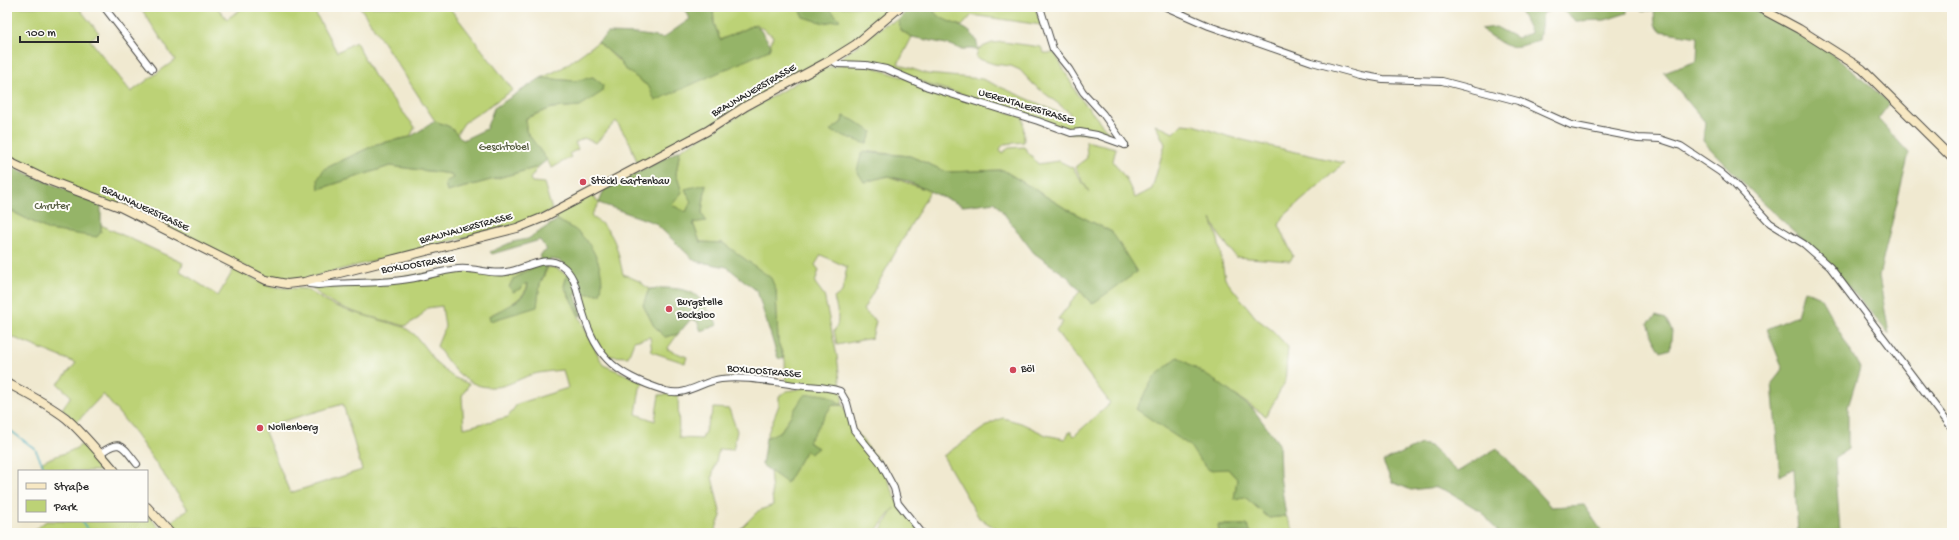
<svg xmlns="http://www.w3.org/2000/svg" width="1959" height="540" font-family="'Gochi Hand',sans-serif">
<rect width="100%" height="100%" fill="#fdfcf7"/>
<filter id="ink" filterUnits="userSpaceOnUse"><feTurbulence type="fractalNoise" baseFrequency=".025" numOctaves="2"/><feDisplacementMap in="SourceGraphic" scale="8" xChannelSelector="R" yChannelSelector="G"/><feConvolveMatrix kernelMatrix="1 2 1 2 8 2 1 2 1" color-interpolation-filters="sRGB"/></filter>
<filter id="wash" filterUnits="userSpaceOnUse"><feTurbulence type="fractalNoise" baseFrequency=".012" numOctaves="4" result="noise"/><feDisplacementMap in="SourceGraphic" scale="16" xChannelSelector="R" yChannelSelector="G"/><feGaussianBlur stdDeviation="0.9" result="paint"/><feColorMatrix in="noise" values="0 0 0 0 0 0 0 0 0 0 0 0 0 0 0 0 0 1.4 0 .05"/><feComposite in="paint" operator="in"/></filter>
<g filter="url(#wash)">
<rect width="100%" height="100%" fill="#f0e9d0"/>
<g fill="#bcd276" stroke="#747e50" fill-rule="evenodd">
<path d="M7,7H78L99,33L90,40L131,92L175,60L140,7H217L227,19L244,7H312L337,52L356,42L373,75L415,127L410,137L377,144L324,169L319,189L390,166L451,174L453,178L446,185L447,192L538,167L530,179L532,182L544,183L552,210L529,221L296,281H277L7,158Z"/>
<path d="M360,7H449L513,90L464,123L457,134L450,127L435,121Z"/>
<path d="M713,7H896L847,47L639,167L630,143L616,121L596,143L584,138L575,143L578,149L569,154L571,157L552,168L526,131V118L552,108L580,106L593,77L575,81L541,78L562,68L598,42C616,57 630,74 649,87L769,50L773,36L756,24L720,40L714,23Z"/>
<path d="M938,7H1035L1041,25L972,15L962,26L940,19L934,12Z"/>
<path d="M899,20L900,30L912,37L898,64L927,74L982,79L1069,117L1070,113L1033,84L1020,70L1011,66L994,64L976,58L978,49L992,43L1003,42L1041,47L1044,53H1055L1077,94L1109,133H1071L1025,113L930,85L889,68L839,63L838,60L884,25Z"/>
<path d="M848,64L866,65L1023,117L1024,142L1004,144L1000,149L1002,153L1009,148L1024,147L1038,164L1059,161L1073,168L1089,192L1075,167L1087,158L1086,141L1116,148L1113,161L1126,179L1135,198L1152,189L1165,144L1155,124L1173,133L1182,124L1194,125L1230,137L1344,163L1284,216L1279,225L1293,256L1290,261L1236,257L1219,235L1211,219L1218,239L1225,279L1257,319L1272,330L1288,347L1285,382L1266,416L1178,357L1136,409L1228,469L1237,479L1236,489L1269,518L1286,516L1295,533H1251L1247,525H1219V533H1003L979,518L943,456L991,423L1003,418L1021,423L1046,435L1065,439L1070,431L1074,436L1110,403L1056,331L1063,322L1058,319L1080,291L1092,304L1112,232L1068,210L1003,170L947,172L910,156L863,151L861,154L864,182L888,176L930,191L863,310L876,321L872,338L837,345L834,331C841,322 837,309 834,298L842,292L847,267L821,255L815,265L819,270L815,283L824,295L827,309L837,356L843,405L854,430L880,462L898,503L924,533H879L894,508L874,533H736L758,511L773,505L770,471L787,482L806,450L818,448L807,442L832,405H842L797,406L781,431L766,438L779,405V396L787,391L804,388L786,383L785,360L778,342L776,290L723,243L700,242L693,223L702,213L706,184L691,202L686,212L671,205L682,192L676,174L680,150L799,81L825,68ZM843,116L867,143L831,131L842,122Z"/>
<path d="M593,196L599,203L591,216C617,233 616,246 623,274L639,281L649,289L643,305L654,326L665,337L678,334L667,349L687,357L685,363L652,352L650,337L634,341L628,357L607,356C578,321 579,273 575,230L557,220L552,215L589,197Z"/>
<path d="M7,209L49,230L97,236L101,232V225L183,263L180,271L218,296L234,269L272,287L306,289L330,304L349,311L404,327L415,335L439,366L453,377L469,384L462,396L464,428L508,417L517,404L568,388L563,370C552,371 541,372 530,375C519,379 506,387 494,387C467,389 450,366 437,346L445,327L442,306L427,308L419,318L405,326C379,318 329,310 312,287L462,270L498,275L540,264L519,275L520,289L525,284H528C525,300 502,309 489,316L536,307L540,284L548,267L556,268L567,275L564,286L603,365L644,382L640,388L636,414L655,421L659,395L678,393L679,438L702,439L714,408L729,409L737,431L733,450L719,449L712,477L721,516L714,533H171L164,527L188,509L131,428L103,394L76,423L62,409L71,396L58,384L76,363L7,335ZM343,404L362,470L290,493L263,427Z"/>
<path d="M81,445L85,447L108,471H46L41,463C53,455 69,454 81,445Z"/>
<path d="M147,514L164,533H31L46,521H147Z"/>
</g>
<g fill="#95b467" stroke="#607049">
<path d="M684,7H713L714,23L720,40L756,24L771,45L769,50L655,101L649,87L624,68L618,59L598,42L608,33L637,34L663,38L690,19Z"/>
<path d="M798,7H832L830,9L840,20L824,23L803,17Z"/>
<path d="M909,7H938L934,12C947,26 977,24 978,49H960L951,45L912,37L900,30L899,20Z"/>
<path d="M1518,7H1627V13L1605,20L1576,21L1560,8L1543,13L1539,40C1506,52 1508,47 1481,29L1496,27L1517,38L1531,33Z"/>
<path d="M1642,7H1749L1819,43L1890,103L1878,119L1909,153L1879,276L1889,334L1830,265L1756,196L1703,141L1705,122L1664,73L1697,61L1698,37L1660,31L1655,24L1654,11L1641,10Z"/>
<path d="M593,77L603,85L602,92L580,106L552,108L526,118V131L547,160L538,167L447,192L445,182L453,178L451,174L390,166L319,189L318,179L324,169L377,144L410,137L435,121L450,127L463,140L486,129L494,108L541,78L575,81Z"/>
<path d="M843,116L853,120L872,132L867,144L830,131L842,122Z"/>
<path d="M680,150L676,174L682,192L672,205L686,212L691,202L685,189L706,184L702,213L706,221L693,223L700,242L723,243L771,278L776,290L778,342L784,359L778,358L757,291L727,267L695,261L655,223L599,203L604,190Z"/>
<path d="M862,152L910,156L947,172L1003,170L1068,210L1112,232L1137,272L1092,304L1068,277L1034,253L995,202L963,206L907,181L888,176L864,182L857,171Z"/>
<path d="M7,165L101,205V232L97,237L49,230L7,209Z"/>
<path d="M557,220C563,223 569,226 574,229C593,242 607,273 600,294H575L582,316L579,315L564,286L569,268L560,261L550,259L540,284L537,307L490,321L489,316C502,309 527,300 528,284H525L520,289L513,292L509,287L513,279L539,264L541,254L547,250L540,240L492,254L490,252L512,242L528,239Z"/>
<path d="M661,288C698,288 699,296 718,325L701,331L697,321L691,319L678,334L665,337L654,326L643,305L649,289Z"/>
<path d="M1804,290L1820,297L1860,368L1848,407V449L1835,458L1840,533H1798L1794,468L1780,476L1772,383L1783,369L1767,329L1797,316Z"/>
<path d="M1656,316L1666,319L1672,331L1670,349L1661,352L1653,338L1648,323Z"/>
<path d="M1178,357L1220,384L1253,409L1279,444L1280,476L1286,516L1269,518L1245,497L1234,499L1237,479L1228,469L1209,470L1197,457L1190,446L1136,409L1154,377Z"/>
<path d="M819,394L829,396L843,405H832L808,442L818,448L810,454L806,450L787,483L762,465L766,438L781,431L804,395Z"/>
<path d="M1421,444L1430,446L1457,472L1497,448L1551,507L1584,505L1603,533H1499L1482,512L1447,491L1436,487L1411,490L1392,482L1383,462Z"/>
<path d="M1218,525H1247L1251,533H1219Z"/>
</g>
<g fill="none" stroke-linecap="round" stroke-linejoin="round">
<g stroke="#3da9bd" stroke-width="1.5">
<path d="M7,428L35,449L46,471"/>
<path d="M81,521L91,533"/>
</g>
</g>
</g>
<g filter="url(#ink)">
<g fill="none" stroke-linecap="round" stroke-linejoin="round">
<defs>
<g id="street">
<path d="M104,7L152,69"/>
<path d="M1040,7L1053,49L1069,69L1083,92L1103,114L1125,145"/>
<path d="M1166,7L1209,26L1312,62L1360,75L1383,79L1442,81L1518,101L1571,125L1638,138L1660,139L1681,146L1720,172L1734,184L1770,223L1804,244L1830,267L1952,428"/>
<path d="M831,60L838,64L866,65L886,69L928,87L1038,121L1071,133L1080,132L1097,135L1125,145"/>
<path d="M308,281L309,284L318,285C346,282 374,284 402,280C421,278 439,271 458,269C474,267 490,275 506,272C524,270 544,254 561,265C573,273 576,286 579,299C594,355 610,373 666,391C687,397 702,381 721,379C746,376 771,382 796,385C811,387 825,386 840,391L847,403L854,430L880,462L894,488L898,503L922,533"/>
<path d="M100,454C121,437 123,447 137,464"/>
</g>
<g id="secondary">
<path d="M1758,7L1799,29L1862,69L1952,158"/>
<path d="M7,161L45,179L120,207L266,280L287,284L304,282L517,228L542,218L707,131L746,106L831,60L855,45L900,7"/>
<path d="M7,383C28,394 48,404 66,418C84,434 99,453 115,471"/>
<path d="M147,507L170,533"/>
</g>
</defs>
<use href="#street" stroke="#494844" stroke-width="8"/>
<use href="#secondary" stroke="#494844" stroke-width="10"/>
<use href="#street" stroke="#fff" stroke-width="6"/>
<use href="#secondary" stroke="#f7e8c3" stroke-width="8"/>
</g>
</g>
<g fill="#d1495b" stroke="#fdfcf7" stroke-width="1.5">
<circle cx="583" cy="182" r="4"/>
<circle cx="669" cy="309" r="4"/>
<circle cx="1013" cy="370" r="4"/>
<circle cx="260" cy="428" r="4"/>
</g>
<g text-anchor="middle" dominant-baseline="central" stroke-width="4" stroke-linejoin="round" paint-order="stroke">
<g font-size="11" fill="#2b2b2b" stroke="#fdfcf7">
<text transform="translate(754 91) rotate(-30)">BRAUNAUERSTRASSE</text>
<text transform="translate(1026 107) rotate(17)">UERENTALERSTRASSE</text>
<text transform="translate(145 209) rotate(25)">BRAUNAUERSTRASSE</text>
<text transform="translate(466 229) rotate(-15)">BRAUNAUERSTRASSE</text>
<text transform="translate(418 265) rotate(-9)">BOXLOOSTRASSE</text>
<text transform="translate(764 372) rotate(5)">BOXLOOSTRASSE</text>
</g>
<g font-size="11" fill="#565d42" stroke="#fdfcf7">
<text x="504" y="148">Geschtobel</text>
<text x="52" y="207">Chruter</text>
</g>
<g font-size="11" fill="#2b2b2b" stroke="#fdfcf7" text-anchor="start">
<text x="591" y="182">Stöckl Gartenbau</text>
<text x="677" y="303">Burgstelle<tspan x="677" dy="13">Bocksloo</tspan></text>
<text x="1021" y="370">Böl</text>
<text x="268" y="428">Nollenberg</text>
</g>
</g>
<rect width="1959" height="540" fill="none" stroke="#fdfcf7" stroke-width="24"/>
<rect x="18" y="470" width="130" height="52" fill="#fdfcf7" stroke="#a9a8a5"/>
<rect x="26" y="483" width="20" height="6" fill="#f7e8c3" stroke="#a9a8a5"/>
<text x="54" y="490" font-size="12" fill="#2b2b2b">Straße</text>
<rect x="26" y="500" width="20" height="12" fill="#bcd276" stroke="#a9a8a5"/>
<text x="54" y="510" font-size="12" fill="#2b2b2b">Park</text>
<path d="M20 36v6h78v-6" fill="none" stroke="#2b2b2b" stroke-width="2"/>
<text x="26" y="36" font-size="12" fill="#2b2b2b" stroke="#fdfcf7" stroke-width="3" paint-order="stroke">100 m</text>
</svg>
